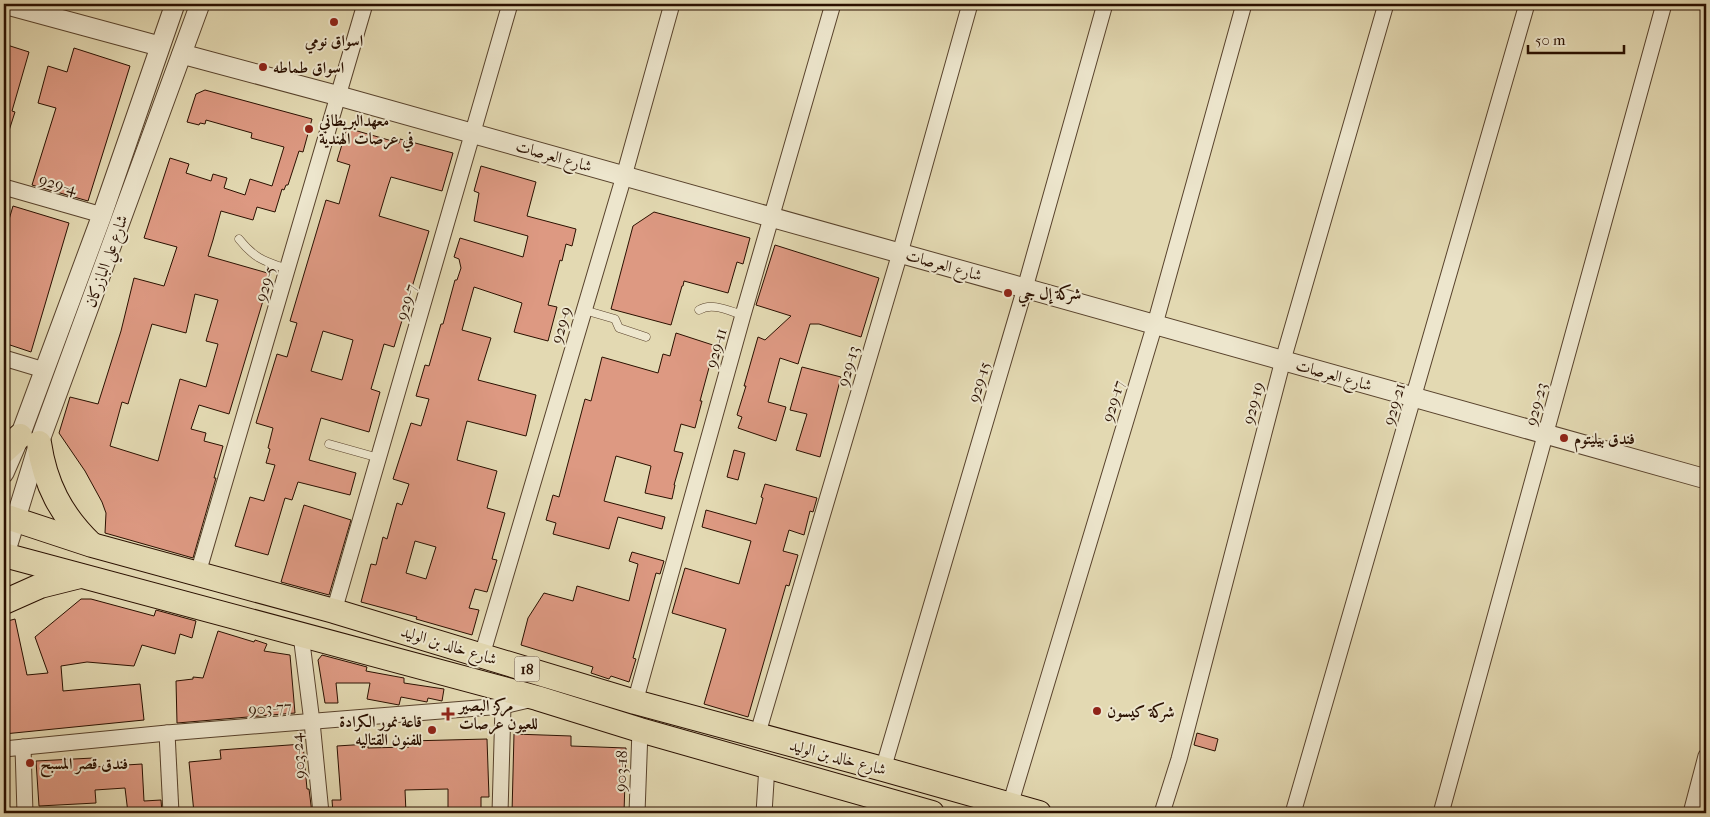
<svg xmlns="http://www.w3.org/2000/svg" width="1710" height="817" font-family="'IM FELL French Canon',Amiri,serif">
<rect width="100%" height="100%" fill="#e3d9b2"/>
<filter id="stains"><feTurbulence type="fractalNoise" baseFrequency=".004" numOctaves="4"/><feColorMatrix values="0 0 0 0 .2 0 0 0 0 .09 0 0 0 0 .02 0 0 0 .5 -.17"/></filter>
<radialGradient id="worn" r=".72"><stop offset=".6" stop-color="#630" stop-opacity="0"/><stop offset="1" stop-color="#630" stop-opacity=".3"/></radialGradient>
<g fill="#dd9982" stroke="#2a1000" fill-rule="evenodd">
<path d="M4,44L29,52L12,111L15,112L6,140L4,139Z"/>
<path d="M74,48L130,66L88,201L32,185L56,108L38,103L48,66L67,72Z"/>
<path d="M205,90L312,119L303,152L299,151L288,185H286L284,190L282,189L275,212L257,207L253,220L221,211L213,240L208,256L271,274L229,414L199,405L191,429L206,433L204,441L223,446L214,478H216L193,558L105,533L106,513L102,502L85,471L59,433L70,397L98,404L121,331L134,278L164,286L177,247L144,238L170,158L189,164L186,173L211,181L213,174L227,178L224,188L245,195L250,179L272,186L284,147L251,138L252,133L206,120L205,124L200,123L199,125L187,122L196,94ZM195,294L218,300L206,341L218,344L206,387L180,379L158,461L110,446L122,402L128,404L152,324L186,333Z"/>
<path d="M347,128L399,143L400,139L453,153L442,191L391,177L388,186L379,216L429,231L394,347L384,344L371,389L380,392L369,432L321,418L309,460L356,473L350,495L298,482L292,500L285,498L268,555L235,546L250,497L264,501L275,465L266,463L270,449L268,448L273,428L256,423L277,354L287,357L297,323L290,321L326,200L339,204L350,165L337,161ZM323,331L353,340L342,380L311,371Z"/>
<path d="M481,166L536,182L527,216L576,229L572,246L566,244L562,261L560,260L548,305L557,307L548,341L514,332L522,303L474,287L462,330L491,338L478,380L536,395L526,436L467,421L457,460L497,471L487,508L505,513L492,559L497,560L487,592L475,589L469,608L479,610L472,635L416,619L417,617L361,602L371,564L376,565L383,537L387,539L397,503L402,505L409,484L393,479L411,423L421,426L429,399L416,396L425,365L429,366L441,324H443L455,280H457L461,268L459,259L454,257L460,238L523,257L528,236L474,221L479,193L474,191ZM415,541L436,547L426,579L406,573Z"/>
<path d="M13,206L69,223L31,352L4,343V222L8,223Z"/>
<path d="M654,212L750,238L743,264L737,262L728,293L684,281L683,286H682L671,325L611,309L633,226Z"/>
<path d="M775,245L879,278L861,337L819,324H810L798,364L780,358L768,402L786,407L776,441L738,428L742,417L737,415L746,386H744L758,337L765,340L791,316L756,305Z"/>
<path d="M676,333L722,348L717,366L710,364L700,401H702L695,428L681,424L674,451L683,453L674,485H675L672,499L645,493L651,466L616,456L604,501L665,517L662,529L618,517L609,549L553,534L556,523L546,520L553,495L559,497L585,399L591,401L602,357L658,373L663,354L670,356Z"/>
<path d="M802,367L841,377L820,457L796,450L807,414L790,410Z"/>
<path d="M734,450L745,453L738,480L727,477Z"/>
<path d="M765,484L817,498L813,512L810,511L804,535L789,530L783,551L798,555L789,586L786,585L748,717L704,704L726,629L672,613L685,568L739,584L751,541L702,527L706,510L756,524L763,498L761,497Z"/>
<path d="M304,505L351,520L329,595L281,582Z"/>
<path d="M632,552L664,561L660,574L656,573L633,658L636,659L629,682L611,676L609,679L591,673L593,667L521,645L528,618L544,593L573,601L577,586L629,601L638,564L629,561Z"/>
<path d="M81,599H91L154,616L156,610L196,621L192,638L180,634L175,654L142,645L134,666L87,662L61,666L63,691L140,684L144,720L4,734V622L15,619L27,675L48,673L35,637Z"/>
<path d="M218,631L254,642L255,640L267,644L264,651L290,655L295,713L177,723L176,681L193,679V677L203,678Z"/>
<path d="M322,655L367,667L366,671L404,678V683L444,689L442,701L428,698L427,702L401,697L399,705L367,699L370,683H336L338,703H325L318,660Z"/>
<path d="M1197,733L1218,739L1215,751L1194,745Z"/>
<path d="M514,734L571,736V746L626,748L624,813H512Z"/>
<path d="M487,739L489,797H481V813H448V789L405,790L406,813H333L332,800H341L337,746L368,744V748L409,747L408,741Z"/>
<path d="M303,744L307,789H309L312,813H194L189,762L221,759L220,750Z"/>
<path d="M93,758L94,767L142,764L144,801L161,800L162,813H128L125,788L95,790L96,803L39,806L36,761Z"/>
</g>
<g fill="none" stroke-linecap="round" stroke-linejoin="round">
<defs>
<g id="service">
<path d="M239,239C255,259 264,261 287,269"/>
<path d="M584,310L615,319L619,328L646,337"/>
<path d="M699,310C712,302 729,311 743,315"/>
<path d="M329,444L379,458"/>
</g>
<g id="minor">
<path d="M4,187L102,215"/>
<path d="M4,358L44,370"/>
<path d="M198,573L365,4"/>
<path d="M334,611L510,4"/>
<path d="M301,635L312,722L321,813"/>
<path d="M482,655L624,176L672,4"/>
<path d="M635,702L743,315L833,4"/>
<path d="M167,733L171,813"/>
<path d="M757,736L900,253L970,4"/>
<path d="M23,747L25,813"/>
<path d="M4,749L167,733L503,706L533,699"/>
<path d="M883,769L1025,288L1105,4"/>
<path d="M1010,805L1155,324L1244,4"/>
<path d="M500,813L503,706"/>
<path d="M637,813L640,730"/>
<path d="M764,813L767,766"/>
<path d="M1162,813L1179,759L1283,360L1386,4"/>
<path d="M1293,813L1527,4"/>
<path d="M1441,813L1664,4"/>
<path d="M1691,813L1706,756"/>
</g>
<g id="tertiary">
<path d="M4,4L159,46"/>
<path d="M182,54L339,96L1706,479"/>
<path d="M4,473L20,436L102,215L175,4"/>
<path d="M4,557L39,443L200,4"/>
</g>
<g id="primary">
<path d="M39,443C45,484 61,515 91,544"/>
<path d="M4,451L20,436"/>
<path d="M4,516L92,545L334,611L635,702L883,769L1039,813"/>
<path d="M4,555L537,698L640,730L932,813"/>
<path d="M4,602L40,586L80,576"/>
</g>
</defs>
<use href="#service" stroke="#58422c" stroke-width="9"/>
<use href="#minor" stroke="#58422c" stroke-width="17"/>
<use href="#tertiary" stroke="#58422c" stroke-width="21"/>
<use href="#primary" stroke="#2a1000" stroke-width="26"/>
<use href="#service" stroke="#ede6cd" stroke-width="8"/>
<use href="#minor" stroke="#ede6cd" stroke-width="15"/>
<use href="#tertiary" stroke="#ede6cd" stroke-width="19"/>
<use href="#primary" stroke="#e3d9b2" stroke-width="24"/>
</g>
<g fill="#8f2418" stroke="#ede6cd" stroke-width="2">
<circle cx="334" cy="22" r="5"/>
<circle cx="263" cy="67" r="5"/>
<circle cx="309" cy="129" r="5"/>
<circle cx="1008" cy="293" r="5"/>
<circle cx="1564" cy="438" r="5"/>
<circle cx="1097" cy="711" r="5"/>
<path d="M445.5 706.5h5v5h5v5h-5v5h-5v-5h-5v-5h5z"/>
<circle cx="432" cy="730" r="5"/>
<circle cx="30" cy="763" r="5"/>
</g>
<g text-anchor="middle" dominant-baseline="central" stroke-width="4" stroke-linejoin="round" paint-order="stroke">
<rect fill="#ede6cd" stroke="#64503e" stroke-width="1" x="514.5" y="656.5" width="25" height="25" rx="4"/>
<g font-size="15" font-weight="bold" fill="#2a1000">
<text x="527" y="669">18</text>
</g>
<g font-size="16" font-weight="bold" fill="#2a1000" stroke="#ede6cd" text-anchor="start">
<text x="334" y="40" text-anchor="middle">اسواق نومي</text>
<text x="273" y="67">اسواق طماطه</text>
<text x="319" y="120">معهدالبريطاني<tspan x="319" dy="18">في عرصات الهندية</tspan></text>
<text x="1018" y="293">شركة إل جي</text>
<text x="1574" y="438">فندق بيليتوم</text>
<text x="459" y="705">مركز البصير<tspan x="459" dy="18">للعيون عرصات</tspan></text>
<text x="1107" y="711">شركة كيسون</text>
<text x="422" y="721" text-anchor="end">قاعة نمور الكرادة<tspan x="422" dy="18">للفنون القتاليه</tspan></text>
<text x="40" y="763">فندق قصر المسبح</text>
</g>
<g font-size="16" fill="#2a1000" stroke="#ede6cd">
<text transform="translate(554 156) rotate(16)">شارع العرصات</text>
<text transform="translate(58 184) rotate(16)">929-4</text>
<text transform="translate(106 261) rotate(-70)">شارع علي البازركان</text>
<text transform="translate(944 265) rotate(16)">شارع العرصات</text>
<text transform="translate(265 284) rotate(-74)">929-5</text>
<text transform="translate(406 302) rotate(-74)">929-7</text>
<text transform="translate(561 325) rotate(-74)">929-9</text>
<text transform="translate(716 348) rotate(-74)">929-11</text>
<text transform="translate(848 366) rotate(-74)">929-13</text>
<text transform="translate(1334 375) rotate(16)">شارع العرصات</text>
<text transform="translate(979 382) rotate(-73)">929-15</text>
<text transform="translate(1113 401) rotate(-73)">929-17</text>
<text transform="translate(1253 403) rotate(-75)">929-19</text>
<text transform="translate(1394 404) rotate(-74)">929-21</text>
<text transform="translate(1536 404) rotate(-75)">929-23</text>
<text transform="translate(449 645) rotate(17)">شارع خالد بن الوليد</text>
<text transform="translate(270 708) rotate(-4)">903-77</text>
<text transform="translate(298 756) rotate(-95)">903-24</text>
<text transform="translate(838 757) rotate(15)">شارع خالد بن الوليد</text>
<text transform="translate(621 771) rotate(-88)">903-18</text>
</g>
</g>
<rect width="1710" height="817" fill="none" stroke="#e3d9b2" stroke-width="20"/>
<rect x="5" y="5" width="1700" height="807" fill="none" stroke="#2a1000" stroke-width="2.5"/>
<rect x="10" y="10" width="1690" height="797" fill="none" stroke="#2a1000"/>
<path d="M1528 45v8h96v-8" fill="none" stroke="#2a1000" stroke-width="2.5"/>
<text x="1535" y="45" font-size="15" fill="#2a1000" stroke="#ede6cd" stroke-width="4" paint-order="stroke">50 m</text>
<rect width="100%" height="100%" filter="url(#stains)"/>
<rect width="100%" height="100%" fill="url(#worn)"/>
</svg>
